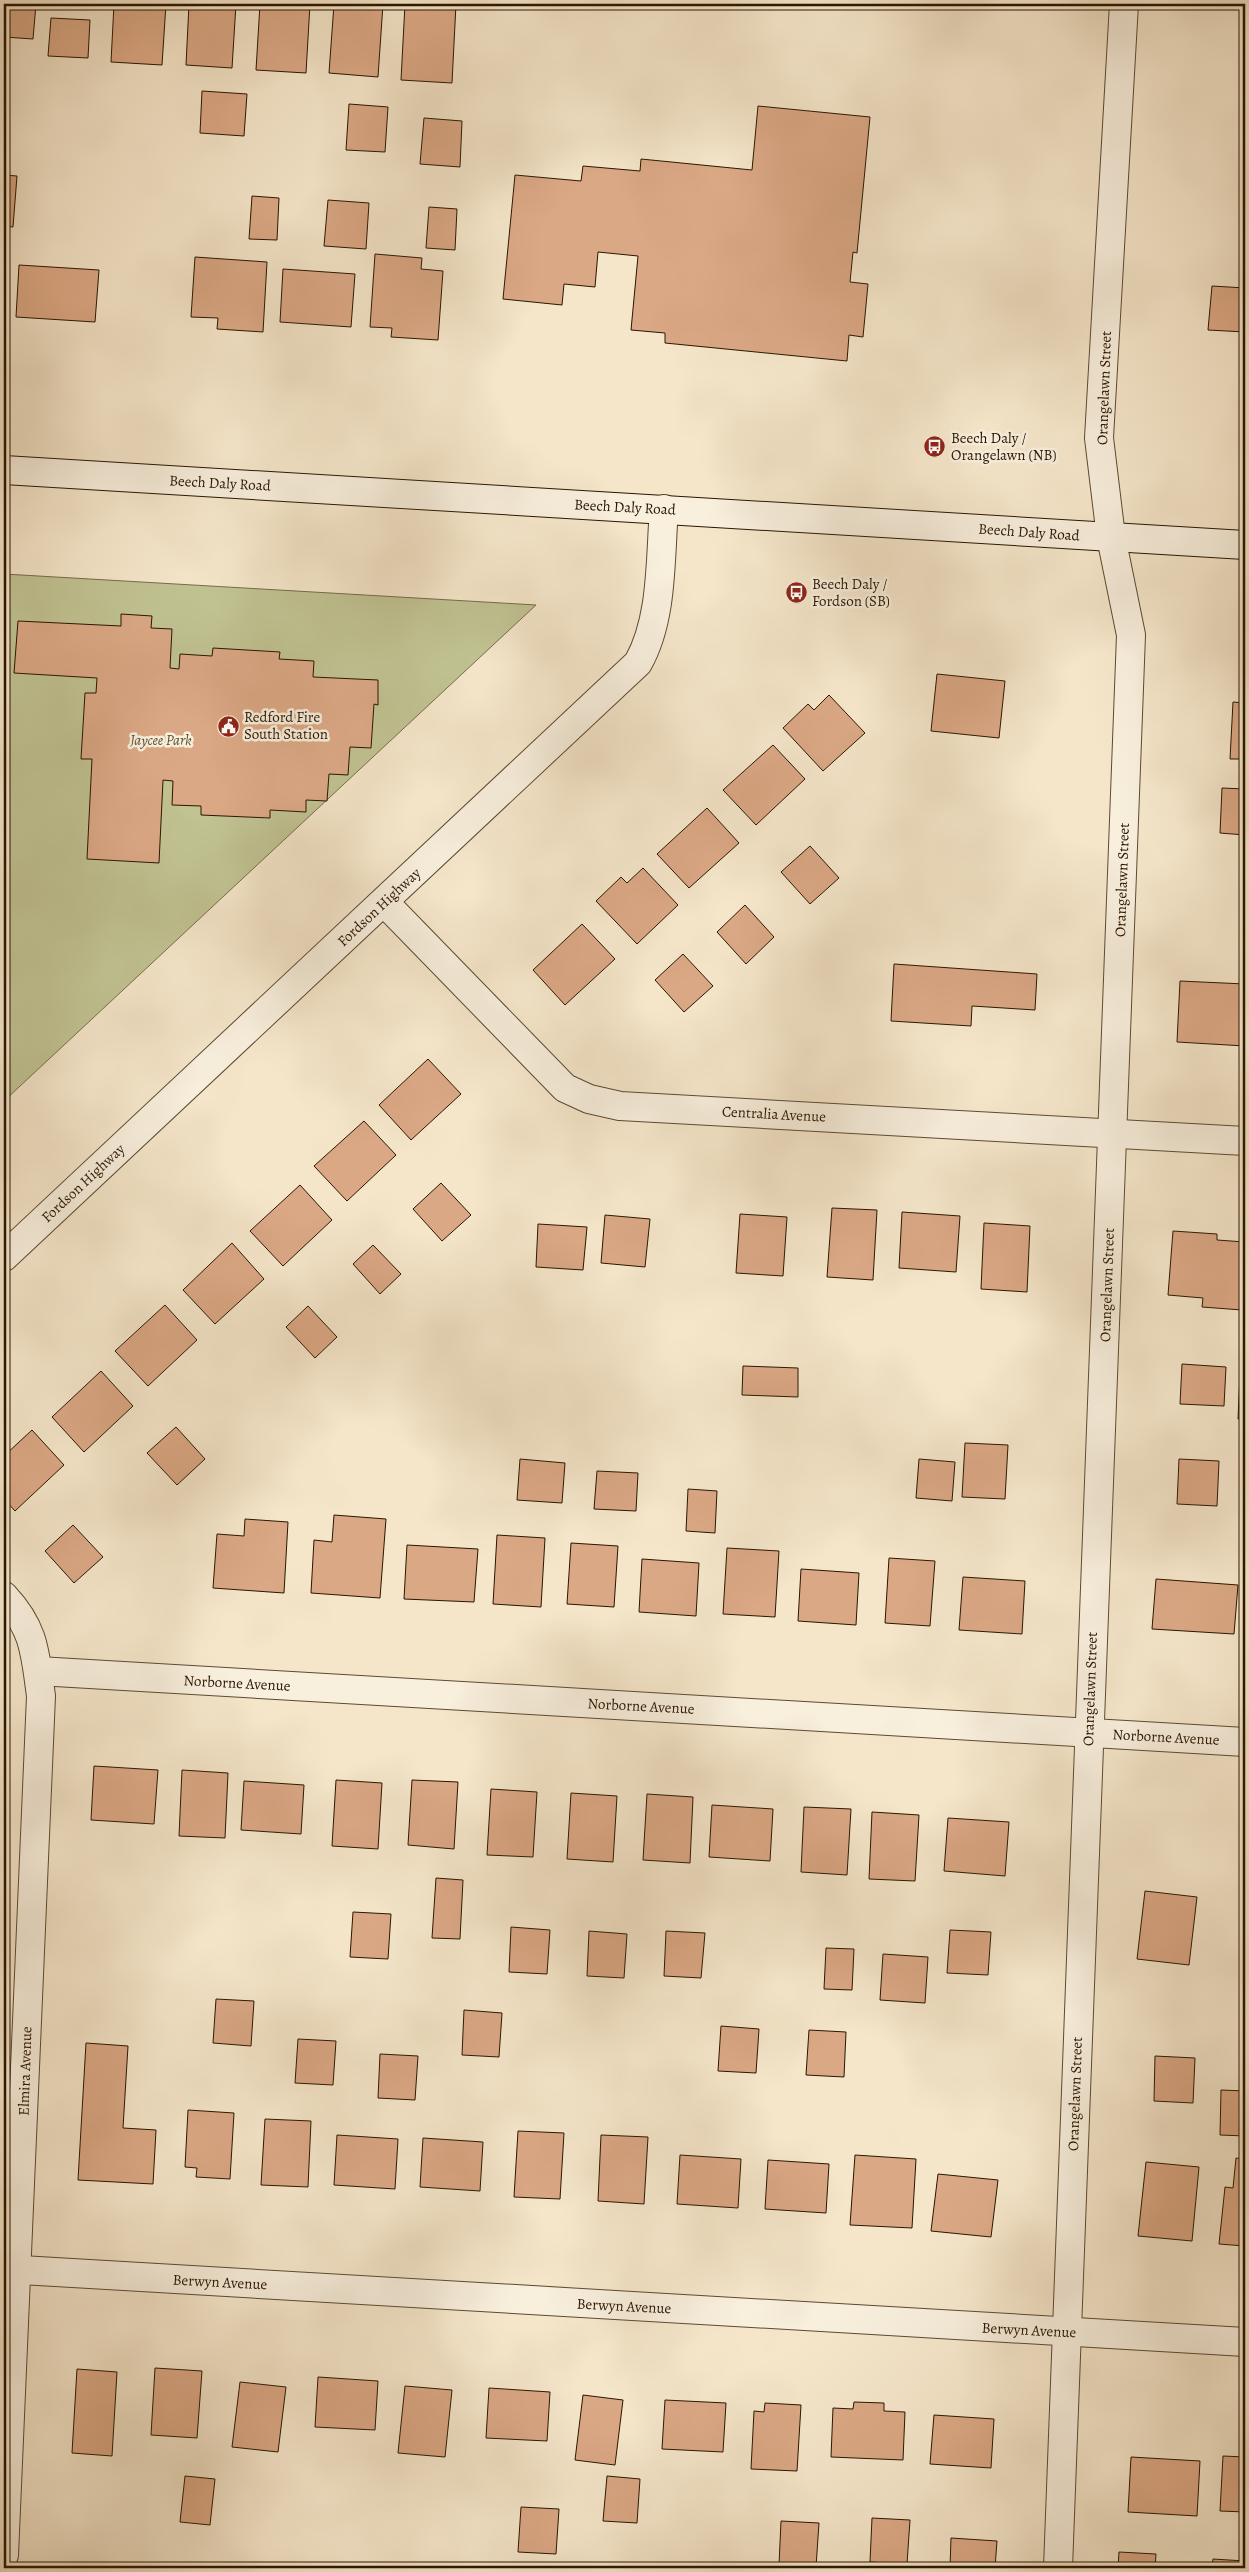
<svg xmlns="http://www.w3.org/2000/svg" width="1249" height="2572" font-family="Alegreya,serif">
<rect width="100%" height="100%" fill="#f5e6ca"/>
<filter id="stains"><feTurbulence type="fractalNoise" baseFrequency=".004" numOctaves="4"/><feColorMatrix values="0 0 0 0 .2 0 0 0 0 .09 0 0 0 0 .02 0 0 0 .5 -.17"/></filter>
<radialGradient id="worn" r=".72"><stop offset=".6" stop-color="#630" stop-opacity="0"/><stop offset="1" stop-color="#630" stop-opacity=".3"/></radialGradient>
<path fill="#c1c393" stroke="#756c4a" d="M4,574L536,605L4,1101Z"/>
<g fill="#dba885" stroke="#291600">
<path d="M4,4H36L33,39L4,37Z"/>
<path d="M114,4H166L162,65L111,62Z"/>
<path d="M189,4H236L232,68L186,65Z"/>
<path d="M260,4H310L306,73L256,70Z"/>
<path d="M334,4H383L378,77L329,73Z"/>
<path d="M405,4H456L452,83L401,80Z"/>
<path d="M51,18L90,20L88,58L48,56Z"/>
<path d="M202,91L247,94L244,136L200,133Z"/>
<path d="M349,104L388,107L385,152L346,150Z"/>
<path d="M758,106L870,117L857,253L853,252L850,282L868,284L863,337L849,335L847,361L665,343V333L631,330L638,256L598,252L595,287L564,284L562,305L503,299L515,175L581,181L583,166L640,171L641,159L752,170Z"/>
<path d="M424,118L462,121L460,167L420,164Z"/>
<path d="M4,175L17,176L13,227L4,226Z"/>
<path d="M252,196L279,198L277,240L249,239Z"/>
<path d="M328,200L369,203L366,249L324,246Z"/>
<path d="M429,207L457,209L455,250L426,248Z"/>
<path d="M375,254L422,258L421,269L443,271L438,340L391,337L392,328L370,327Z"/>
<path d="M195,257L267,262L263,332L217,329L218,318L191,317Z"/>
<path d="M19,265L99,270L95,322L16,317Z"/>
<path d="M283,269L355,274L351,327L280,322Z"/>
<path d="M1212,286L1245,288V332L1208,330Z"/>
<path d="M121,614L152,616L151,628L172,629L170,668L179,669L180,654L212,656L213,648L280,652L279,659L314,661L313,677L378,680V705L374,704L371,748L350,747L348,775L329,774L327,801L306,800V812L270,810V818L201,815V806L172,805L173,781L163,780L159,863L87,859L92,759H81L85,693H96L97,678L14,673L18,621L121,626Z"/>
<path d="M937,674L1005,681L999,738L931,731Z"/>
<path d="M829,695L865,733L823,771L783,728L808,704L814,710Z"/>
<path d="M1233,702L1245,703V759H1230Z"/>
<path d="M773,745L805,779L756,825L723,790Z"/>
<path d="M1222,788L1245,789V835L1220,833Z"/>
<path d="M707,808L739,843L689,888L657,854Z"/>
<path d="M810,846L839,878L810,904L781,872Z"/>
<path d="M643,868L678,905L637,944L596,901L621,877L627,883Z"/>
<path d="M745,905L774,937L746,964L717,932Z"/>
<path d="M582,924L615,959L565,1005L533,970Z"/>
<path d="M683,954L713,986L684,1012L655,980Z"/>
<path d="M894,964L1037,974L1035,1010L972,1006L971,1026L891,1021Z"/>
<path d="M1180,981L1245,984V1046L1177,1042Z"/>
<path d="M428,1059L461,1094L411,1140L379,1105Z"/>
<path d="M364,1121L396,1155L347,1201L314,1166Z"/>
<path d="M441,1183L471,1215L442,1241L413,1209Z"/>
<path d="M300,1185L332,1220L283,1266L250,1231Z"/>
<path d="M832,1208L877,1210L873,1280L827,1277Z"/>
<path d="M902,1212L960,1216L956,1272L899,1268Z"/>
<path d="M740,1214L787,1217L783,1276L736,1273Z"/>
<path d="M605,1215L650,1219L645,1267L601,1263Z"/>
<path d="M984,1223L1030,1226L1027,1292L981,1289Z"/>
<path d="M538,1224L587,1227L583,1270L536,1267Z"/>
<path d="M1173,1231L1217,1234V1240L1245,1242L1242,1310L1202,1307L1203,1298L1168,1295Z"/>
<path d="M232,1243L264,1279L215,1324L183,1290Z"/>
<path d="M373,1245L401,1274L380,1294L353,1264Z"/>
<path d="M165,1305L197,1340L148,1386L115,1351Z"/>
<path d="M308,1306L337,1337L315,1358L286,1327Z"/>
<path d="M1182,1364L1226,1367L1224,1406L1180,1404Z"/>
<path d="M743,1366L798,1368V1397L742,1395Z"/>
<path d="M101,1371L133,1406L84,1452L52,1417Z"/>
<path d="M1240,1374L1245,1375V1419H1238Z"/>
<path d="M176,1427L205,1459L177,1485L147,1453Z"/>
<path d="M32,1430L64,1465L15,1511L4,1499V1456Z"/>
<path d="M965,1443L1008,1445L1005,1499L962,1497Z"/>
<path d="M520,1459L565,1463L562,1503L517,1500Z"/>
<path d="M919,1459L955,1462L952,1501L916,1498Z"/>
<path d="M1179,1459L1219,1461L1217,1506L1177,1504Z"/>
<path d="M597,1471L638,1473L636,1511L594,1509Z"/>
<path d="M688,1489L717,1491L715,1533L686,1531Z"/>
<path d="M334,1515L386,1519L380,1598L311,1593L314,1540L332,1542Z"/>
<path d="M245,1519L288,1522L284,1593L213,1588L217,1534L244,1536Z"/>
<path d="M73,1525L103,1557L74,1583L45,1551Z"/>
<path d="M497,1535L545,1538L541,1607L493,1604Z"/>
<path d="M571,1543L618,1546L614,1607L567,1604Z"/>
<path d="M407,1545L478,1549L474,1602L404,1599Z"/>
<path d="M727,1548L779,1551L775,1617L723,1614Z"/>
<path d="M889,1558L935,1561L930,1626L885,1623Z"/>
<path d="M642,1559L699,1563L696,1616L639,1612Z"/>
<path d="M801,1569L859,1573L856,1625L798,1621Z"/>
<path d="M963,1577L1025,1581L1022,1634L959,1630Z"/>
<path d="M1156,1579L1238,1585L1234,1634L1152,1629Z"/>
<path d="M94,1766L158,1770L154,1824L91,1820Z"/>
<path d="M182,1770L228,1773L225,1838L179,1836Z"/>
<path d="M336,1780L382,1783L378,1849L332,1846Z"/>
<path d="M412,1780L458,1782L454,1849L408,1845Z"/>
<path d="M244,1781L304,1785L301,1834L241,1830Z"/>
<path d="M491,1789L537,1792L533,1857L487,1855Z"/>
<path d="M571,1793L617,1796L613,1862L567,1859Z"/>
<path d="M647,1794L693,1797L690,1863L643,1860Z"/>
<path d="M712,1805L773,1809L770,1861L709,1857Z"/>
<path d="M804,1807L851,1809L847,1875L801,1872Z"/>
<path d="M872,1812L919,1815L915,1881L869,1879Z"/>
<path d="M948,1818L1009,1822L1005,1876L944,1871Z"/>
<path d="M436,1878L463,1880L460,1939L432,1938Z"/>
<path d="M1145,1891L1197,1897L1189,1965L1137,1959Z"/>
<path d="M353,1912L391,1914L388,1959L350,1957Z"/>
<path d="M511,1927L550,1930L547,1974L509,1972Z"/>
<path d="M950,1930L991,1932L988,1975L947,1973Z"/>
<path d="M589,1931L627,1934L624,1978L587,1976Z"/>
<path d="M666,1931L705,1933L701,1978L664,1976Z"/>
<path d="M826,1948L854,1949L852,1990L824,1989Z"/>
<path d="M883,1954L928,1957L925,2003L880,2000Z"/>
<path d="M216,1999L254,2001L251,2046L213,2043Z"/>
<path d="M464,2010L502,2013L499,2057L462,2055Z"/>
<path d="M721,2026L759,2029L756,2073L718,2071Z"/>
<path d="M809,2030L846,2032L844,2077L806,2075Z"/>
<path d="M298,2039L336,2041L333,2085L295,2083Z"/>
<path d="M86,2043L128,2046L123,2128L156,2130L153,2184L78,2180Z"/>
<path d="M380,2054L418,2056L415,2100L378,2098Z"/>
<path d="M1155,2056L1195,2058L1193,2103L1154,2101Z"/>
<path d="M1221,2090L1245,2091V2136L1220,2135Z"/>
<path d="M188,2110L234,2113L230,2179L196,2177L197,2168L185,2167Z"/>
<path d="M265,2119L311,2121L308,2187L261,2185Z"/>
<path d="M518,2131L564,2133L560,2199L514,2197Z"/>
<path d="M337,2135L398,2139L395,2189L334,2185Z"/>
<path d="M601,2135L648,2137L644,2204L598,2201Z"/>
<path d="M423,2138L483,2142L480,2191L420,2187Z"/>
<path d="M680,2155L741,2159L738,2208L677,2204Z"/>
<path d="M855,2155L916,2159L912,2228L850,2225Z"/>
<path d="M1236,2158L1245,2159V2246L1219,2244L1225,2187L1233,2188Z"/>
<path d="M768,2160L829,2164L826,2213L765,2209Z"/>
<path d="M1146,2162L1199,2167L1192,2241L1138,2236Z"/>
<path d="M938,2174L998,2180L991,2237L931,2231Z"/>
<path d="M155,2368L202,2371L197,2438L151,2435Z"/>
<path d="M77,2369L117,2372L112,2456L72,2453Z"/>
<path d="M318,2377L378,2381L375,2430L315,2427Z"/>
<path d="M240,2382L286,2387L278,2452L232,2447Z"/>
<path d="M405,2386L452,2390L445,2457L398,2453Z"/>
<path d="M489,2388L550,2392L547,2441L486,2438Z"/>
<path d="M583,2395L623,2400L615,2465L575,2460Z"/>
<path d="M665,2400L726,2403L723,2452L662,2449Z"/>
<path d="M854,2402L884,2403V2411L905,2412L903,2460L831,2457L833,2408L853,2409Z"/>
<path d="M765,2403L801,2405L797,2471L751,2469L754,2411L764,2412Z"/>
<path d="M934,2415L994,2419L991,2468L930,2464Z"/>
<path d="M1223,2456L1245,2457V2512L1220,2511Z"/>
<path d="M1131,2457L1200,2461L1197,2516L1128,2512Z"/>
<path d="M185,2476L215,2479L210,2525L180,2522Z"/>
<path d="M607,2476L640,2479L637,2523L603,2521Z"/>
<path d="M521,2507L559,2509L556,2554L518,2552Z"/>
<path d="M872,2518L910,2520L907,2564L870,2562Z"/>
<path d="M781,2521L819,2523L816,2567L779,2565Z"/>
<path d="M951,2538L997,2541L995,2568H950Z"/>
<path d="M1119,2552L1156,2554L1155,2568H1118Z"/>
<path d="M1213,2559L1245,2561V2568H1212Z"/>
<path d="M58,2566L99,2568H57Z"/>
</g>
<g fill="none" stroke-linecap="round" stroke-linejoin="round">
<defs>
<g id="street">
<path d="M384,902L565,1088L589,1099L620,1106L1245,1141"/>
<path d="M4,1257L638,663C663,619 660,559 664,509"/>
<path d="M4,1596C35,1629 35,1653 41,1696L4,2555"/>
<path d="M38,1671L1245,1742"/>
<path d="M4,2269L1245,2342"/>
<path d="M1058,2568L1131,635L1111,537L1099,438L1124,4"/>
</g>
<path id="secondary" d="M4,470L1245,545"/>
</defs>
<use href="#street" stroke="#5c4a32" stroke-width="30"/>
<use href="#secondary" stroke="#291600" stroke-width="30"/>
<use href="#street" stroke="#f8efdd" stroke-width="28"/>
<use href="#secondary" stroke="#f8efdd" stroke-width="28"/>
</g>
<defs>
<symbol id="bus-disc" viewBox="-11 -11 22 22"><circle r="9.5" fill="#8f2418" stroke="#f8efdd"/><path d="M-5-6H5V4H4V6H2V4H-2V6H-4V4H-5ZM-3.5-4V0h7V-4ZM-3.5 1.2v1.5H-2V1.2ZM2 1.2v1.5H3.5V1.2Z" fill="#fff"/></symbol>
<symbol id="civic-disc" viewBox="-11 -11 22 22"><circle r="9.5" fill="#8f2418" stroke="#f8efdd"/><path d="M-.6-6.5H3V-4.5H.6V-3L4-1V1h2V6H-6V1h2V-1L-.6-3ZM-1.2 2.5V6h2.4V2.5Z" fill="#fff"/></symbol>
</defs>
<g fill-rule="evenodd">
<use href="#bus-disc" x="922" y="434" width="25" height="25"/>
<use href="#bus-disc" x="784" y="580" width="25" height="25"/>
<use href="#civic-disc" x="216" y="714" width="25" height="25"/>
</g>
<g text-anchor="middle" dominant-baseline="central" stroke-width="5" stroke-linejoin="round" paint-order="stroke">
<g font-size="15" fill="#291600" stroke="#f8efdd">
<text transform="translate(1104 388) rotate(-88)">Orangelawn Street</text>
<text transform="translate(220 483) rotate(3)">Beech Daly Road</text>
<text transform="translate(625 507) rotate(3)">Beech Daly Road</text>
<text transform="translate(1029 532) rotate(4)">Beech Daly Road</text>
<text transform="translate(1122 880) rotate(-88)">Orangelawn Street</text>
<text transform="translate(379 907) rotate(-43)">Fordson Highway</text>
<text transform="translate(774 1114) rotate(3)">Centralia Avenue</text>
<text transform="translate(83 1183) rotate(-43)">Fordson Highway</text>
<text transform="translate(1107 1285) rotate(-88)">Orangelawn Street</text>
<text transform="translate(237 1683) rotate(3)">Norborne Avenue</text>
<text transform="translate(1090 1689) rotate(-88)">Orangelawn Street</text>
<text transform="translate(641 1706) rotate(3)">Norborne Avenue</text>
<text transform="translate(1166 1737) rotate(3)">Norborne Avenue</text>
<text transform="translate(25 2071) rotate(-88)">Elmira Avenue</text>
<text transform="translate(1075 2094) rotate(-88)">Orangelawn Street</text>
<text transform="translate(220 2282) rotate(3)">Berwyn Avenue</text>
<text transform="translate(624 2306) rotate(3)">Berwyn Avenue</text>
<text transform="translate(1029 2330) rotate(3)">Berwyn Avenue</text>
</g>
<g font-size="15" fill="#291600" stroke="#f8efdd" text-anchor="start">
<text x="951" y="438">Beech Daly /<tspan x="951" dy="17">Orangelawn (NB)</tspan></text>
<text x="812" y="584">Beech Daly /<tspan x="812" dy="17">Fordson (SB)</tspan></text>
<text x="244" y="717">Redford Fire<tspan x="244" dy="17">South Station</tspan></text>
</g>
<g font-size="15" font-style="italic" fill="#5e5333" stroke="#f8efdd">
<text x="161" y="740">Jaycee Park</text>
</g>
</g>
<rect width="1249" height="2572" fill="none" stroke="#f5e6ca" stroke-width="20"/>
<rect x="5" y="5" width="1239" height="2562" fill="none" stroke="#291600" stroke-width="2.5"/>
<rect x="10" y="10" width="1229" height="2552" fill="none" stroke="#291600"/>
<rect width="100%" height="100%" filter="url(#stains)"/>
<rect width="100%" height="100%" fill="url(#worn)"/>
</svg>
